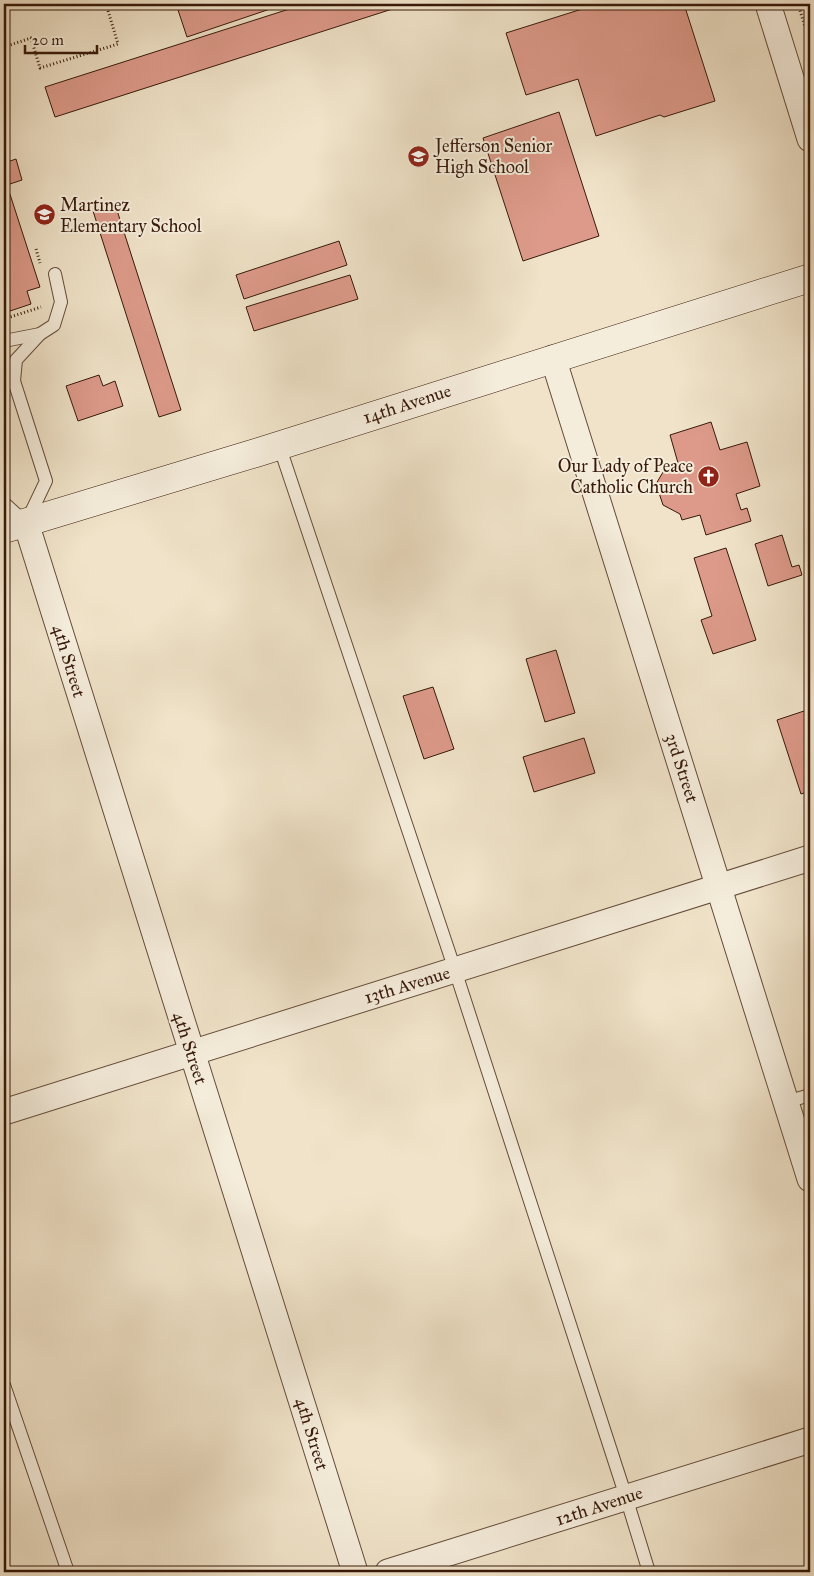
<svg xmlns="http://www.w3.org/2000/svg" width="814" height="1576" font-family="'IM FELL Great Primer',serif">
<rect width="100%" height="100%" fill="#f0e3c9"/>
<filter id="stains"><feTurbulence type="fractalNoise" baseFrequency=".004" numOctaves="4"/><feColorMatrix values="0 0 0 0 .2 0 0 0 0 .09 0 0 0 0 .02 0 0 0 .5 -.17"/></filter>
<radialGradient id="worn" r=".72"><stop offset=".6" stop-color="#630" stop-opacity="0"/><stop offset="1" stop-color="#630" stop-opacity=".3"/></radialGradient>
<g fill="#dd9a8a" stroke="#37190a">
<path d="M176,4H285L187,37Z"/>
<path d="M305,4H408L55,117L45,87Z"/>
<path d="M598,4H684L715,101L664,117L660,115L596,136L578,79L526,95L506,33Z"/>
<path d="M559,112L599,236L523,261L483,138Z"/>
<path d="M16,159L22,180L7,185L40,287L27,291L31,304L4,313V163Z"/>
<path d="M115,204L181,410L159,417L93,211Z"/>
<path d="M339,241L347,265L244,299L236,275Z"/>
<path d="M350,275L358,299L254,331L246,307Z"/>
<path d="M99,375L103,386L115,381L123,406L78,421L66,386Z"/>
<path d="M711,422L720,450L747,442L760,486L736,494L741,510L747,508L751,521L706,535L700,515L682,520L680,514L663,505L656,484L666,467L678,463L670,435Z"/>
<path d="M782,535L792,567L799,565L802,575L768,586L755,544Z"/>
<path d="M726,548L756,640L713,654L701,620L712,616L694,558Z"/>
<path d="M556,650L575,713L545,722L526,659Z"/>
<path d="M433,687L454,749L424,759L403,696Z"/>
<path d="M810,709V791L801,794L777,720Z"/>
<path d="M584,738L595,773L534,792L523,757Z"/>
<path d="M810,952V971L805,953Z"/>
</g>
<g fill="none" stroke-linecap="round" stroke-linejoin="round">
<defs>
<g id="lane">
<path d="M4,341L40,334"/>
<path d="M279,445L455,970L626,1497L649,1572"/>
<path d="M4,503L26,523L46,481L14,381L16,360L40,334L54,325L61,302L55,274"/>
<path d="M786,1102L810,1095"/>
<path d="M4,1385L68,1572"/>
</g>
<g id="street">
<path d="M768,4L810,139"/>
<path d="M553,358L810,1179"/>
<path d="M26,523L355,1572"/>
<path d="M4,1112L810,858"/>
<path d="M388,1572L810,1440"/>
</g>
<path id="secondary" d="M4,529L259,452L810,278"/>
</defs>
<use href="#lane" stroke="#654c3a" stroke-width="14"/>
<use href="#street" stroke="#654c3a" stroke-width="27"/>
<use href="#secondary" stroke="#37190a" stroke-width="29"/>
<g stroke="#37190a" stroke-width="3" stroke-dasharray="1 2.5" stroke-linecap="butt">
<path d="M798,4L810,43"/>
<path d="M4,47L31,38L40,68L118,44L106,4"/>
<path d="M36,249L40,263"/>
<path d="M4,319L41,307"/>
</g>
<use href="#lane" stroke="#f5eddc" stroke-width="12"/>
<use href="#street" stroke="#f5eddc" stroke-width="25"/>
<use href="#secondary" stroke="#f5eddc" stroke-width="28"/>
</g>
<defs>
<symbol id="school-disc" viewBox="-11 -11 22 22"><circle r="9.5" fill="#8f2418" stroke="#f5eddc"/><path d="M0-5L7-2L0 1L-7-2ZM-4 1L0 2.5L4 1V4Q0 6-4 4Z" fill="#fff"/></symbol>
<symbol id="church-disc" viewBox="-11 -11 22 22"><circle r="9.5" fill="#8f2418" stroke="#f5eddc"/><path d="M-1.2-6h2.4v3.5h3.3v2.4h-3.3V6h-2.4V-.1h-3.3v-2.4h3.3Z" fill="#fff"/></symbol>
</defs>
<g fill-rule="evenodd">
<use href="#school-disc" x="406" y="144" width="25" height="25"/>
<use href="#school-disc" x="32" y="202" width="25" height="25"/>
<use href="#church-disc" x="696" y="464" width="25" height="25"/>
</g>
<g text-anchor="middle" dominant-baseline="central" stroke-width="4" stroke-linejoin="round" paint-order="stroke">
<g font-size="18" fill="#37190a" stroke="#f5eddc" text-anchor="start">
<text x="435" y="146">Jefferson Senior<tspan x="435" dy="21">High School</tspan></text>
<text x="60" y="205">Martinez<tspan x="60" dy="21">Elementary School</tspan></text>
<text x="693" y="466" text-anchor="end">Our Lady of Peace<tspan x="693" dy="21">Catholic Church</tspan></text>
</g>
<g font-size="18" fill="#37190a" stroke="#f5eddc">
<text transform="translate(407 404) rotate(-18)">14th Avenue</text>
<text transform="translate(69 661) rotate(73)">4th Street</text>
<text transform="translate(682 768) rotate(72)">3rd Street</text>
<text transform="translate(407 985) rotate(-17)">13th Avenue</text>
<text transform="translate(190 1048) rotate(72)">4th Street</text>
<text transform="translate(312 1434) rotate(73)">4th Street</text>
<text transform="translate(599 1506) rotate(-18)">12th Avenue</text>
</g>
</g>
<rect width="814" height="1576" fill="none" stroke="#f0e3c9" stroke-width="20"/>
<rect x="5" y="5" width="804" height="1566" fill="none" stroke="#37190a" stroke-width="2.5"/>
<rect x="10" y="10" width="794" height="1556" fill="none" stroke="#37190a"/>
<path d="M25 45v8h72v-8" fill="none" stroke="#37190a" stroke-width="2.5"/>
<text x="32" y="45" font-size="15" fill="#37190a" stroke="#f5eddc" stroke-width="4" paint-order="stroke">20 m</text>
<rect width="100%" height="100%" filter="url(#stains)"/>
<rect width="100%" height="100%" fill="url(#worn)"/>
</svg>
